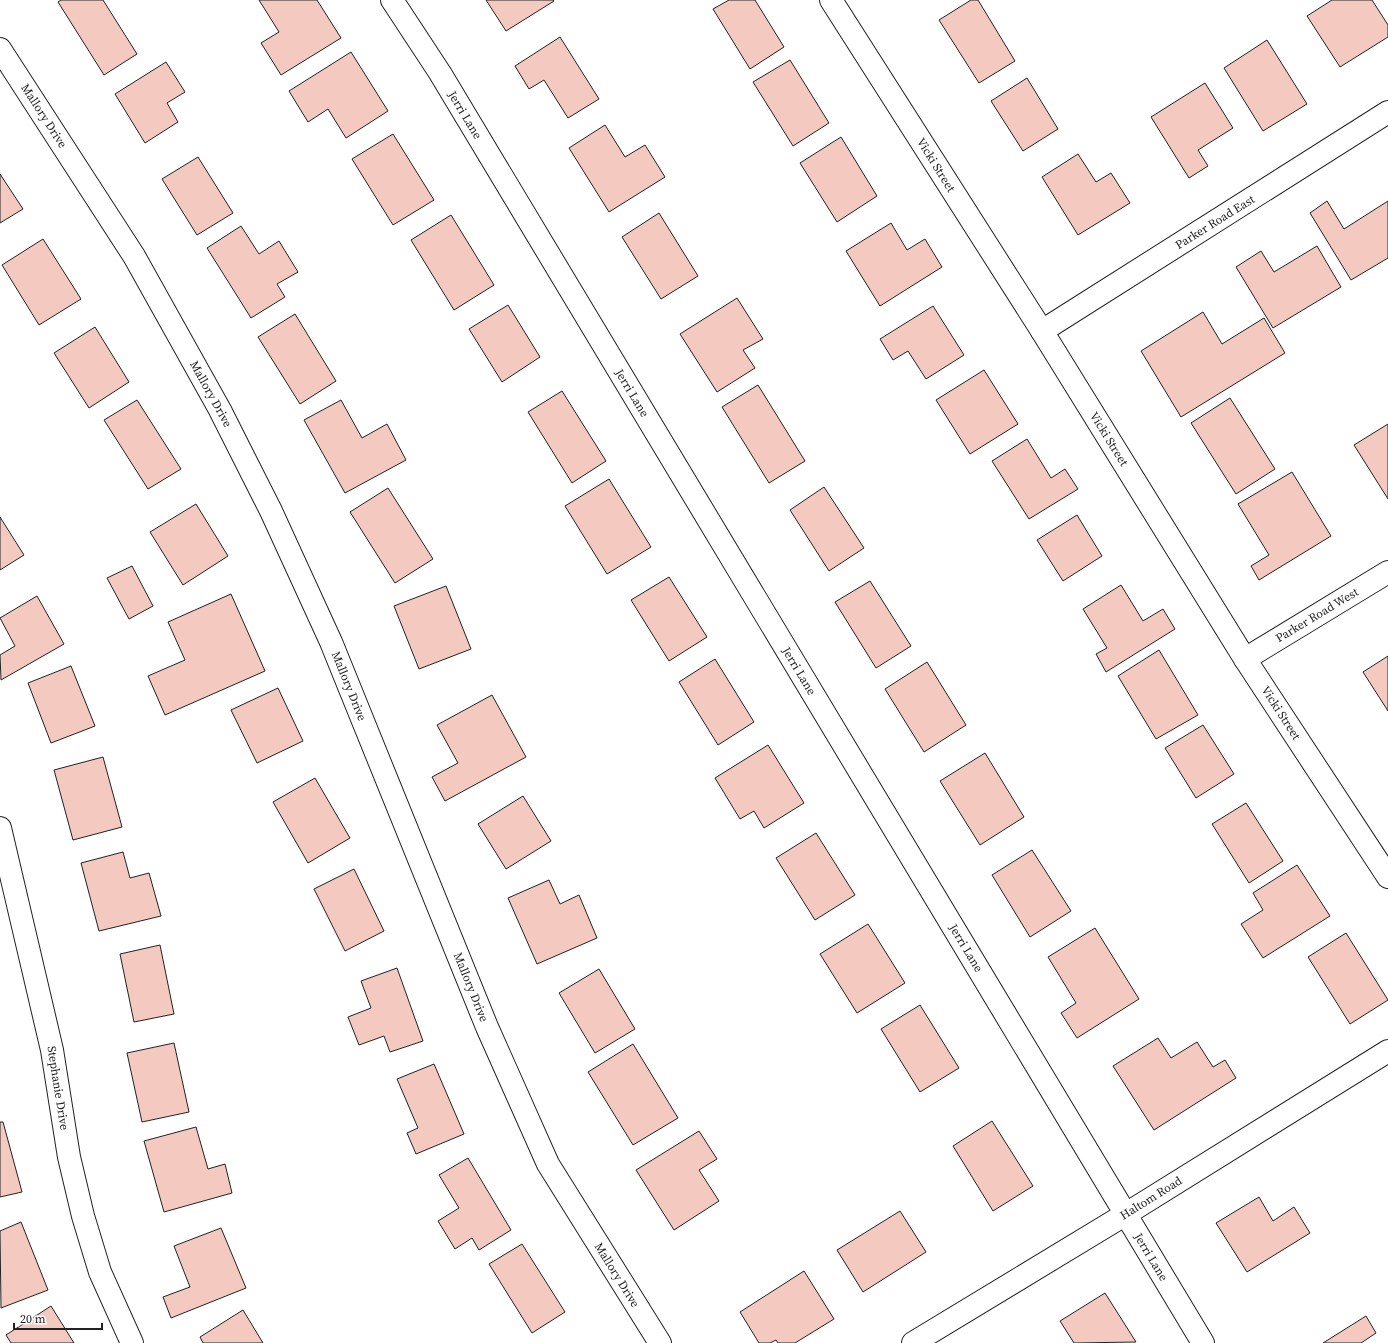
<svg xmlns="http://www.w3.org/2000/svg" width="1388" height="1343" font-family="'Source Serif 4',serif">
<rect width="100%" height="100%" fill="#fff"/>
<g fill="#f3c9c0" stroke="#222">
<path d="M61,0H103L137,54L104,75L58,2Z"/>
<path d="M259,0H317L341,38L281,75L261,43L279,32Z"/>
<path d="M486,0H553L554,1L506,31Z"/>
<path d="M729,0H755L784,47L750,69L713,9Z"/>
<path d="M971,0H978L1015,61L979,83L939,20Z"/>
<path d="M1332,0H1372L1388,25V37L1340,67L1307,16Z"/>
<path d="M560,37L599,99L568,118L544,80L529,89L515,66Z"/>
<path d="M1267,40L1307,104L1263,131L1224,68Z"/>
<path d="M351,52L388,111L346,138L328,109L308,122L289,91Z"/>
<path d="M790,60L829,123L793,146L753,82Z"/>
<path d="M166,62L185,92L167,103L178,122L145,143L115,94Z"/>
<path d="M1027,78L1058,129L1023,151L991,101Z"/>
<path d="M1205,83L1233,128L1198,150L1208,166L1189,178L1151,117Z"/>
<path d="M605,125L625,157L645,145L665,177L609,212L569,148Z"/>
<path d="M393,134L434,200L393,225L352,159Z"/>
<path d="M841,137L877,196L837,222L800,163Z"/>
<path d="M1078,154L1096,182L1111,173L1130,203L1078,235L1042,177Z"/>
<path d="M198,157L233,213L197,235L162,179Z"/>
<path d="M0,174L23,209L0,223Z"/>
<path d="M1327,201L1344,229L1388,201V258L1351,280L1310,213Z"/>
<path d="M659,213L698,276L661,299L622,237Z"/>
<path d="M451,215L494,285L454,310L411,240Z"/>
<path d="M891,223L907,250L925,239L942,267L880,306L846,251Z"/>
<path d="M241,226L259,254L279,241L298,272L277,284L285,297L251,318L207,248Z"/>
<path d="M43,239L81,299L39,325L2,265Z"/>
<path d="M1317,246L1341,287L1273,328L1236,267L1261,251L1274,272Z"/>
<path d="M737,298L763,339L743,350L755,368L717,392L680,334Z"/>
<path d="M508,305L540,357L502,382L469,329Z"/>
<path d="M933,306L964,355L926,379L908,351L893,360L880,339Z"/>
<path d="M1203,312L1222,344L1264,318L1285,353L1181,417L1141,351Z"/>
<path d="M295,314L336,381L300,404L258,337Z"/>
<path d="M95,327L129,382L89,408L54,353Z"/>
<path d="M984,370L1018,424L970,454L936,400Z"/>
<path d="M758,385L805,461L769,483L722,407Z"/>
<path d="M562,391L606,461L572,483L528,412Z"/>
<path d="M1230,398L1275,469L1236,494L1191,423Z"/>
<path d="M137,400L181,469L148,489L104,420Z"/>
<path d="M341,400L362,438L387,424L406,460L345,493L304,420Z"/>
<path d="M1388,424V499L1354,445Z"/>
<path d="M1027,439L1051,478L1065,469L1078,489L1029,519L992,461Z"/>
<path d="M1292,472L1331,536L1259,580L1251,566L1269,555L1238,504Z"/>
<path d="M609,479L651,547L607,574L565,506Z"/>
<path d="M824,487L864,548L829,571L790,510Z"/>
<path d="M388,488L433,559L395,583L350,512Z"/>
<path d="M196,504L228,556L183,585L150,532Z"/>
<path d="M1077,515L1102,556L1063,581L1037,540Z"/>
<path d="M0,517L24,555L0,570Z"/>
<path d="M132,566L153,606L129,619L107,578Z"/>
<path d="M669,577L707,637L669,661L631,600Z"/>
<path d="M870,581L911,646L876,668L835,602Z"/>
<path d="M1121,585L1143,621L1163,609L1175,629L1106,672L1096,654L1107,648L1083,609Z"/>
<path d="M446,586L471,649L419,669L394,606Z"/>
<path d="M231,594L265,671L165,715L148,676L185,660L168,622Z"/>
<path d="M37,596L64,644L1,680L0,655L15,646L0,618Z"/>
<path d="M1159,650L1198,715L1156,739L1118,676Z"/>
<path d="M1388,656V711L1363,672Z"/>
<path d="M715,659L754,722L718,745L679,682Z"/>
<path d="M927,662L966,725L924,752L885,689Z"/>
<path d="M71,666L95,726L51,743L28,683Z"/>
<path d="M278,688L303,741L257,763L231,710Z"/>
<path d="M492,695L526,757L445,801L432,777L458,763L437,725Z"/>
<path d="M1203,725L1234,774L1196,798L1165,748Z"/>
<path d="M768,745L804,803L764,828L754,811L740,819L715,778Z"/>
<path d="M985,753L1024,817L980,845L940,781Z"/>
<path d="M103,757L122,827L73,840L54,770Z"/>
<path d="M315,778L350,838L308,863L273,802Z"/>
<path d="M523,796L551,841L506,869L478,824Z"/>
<path d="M1246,803L1283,861L1249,883L1212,824Z"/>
<path d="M816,833L855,895L815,920L776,858Z"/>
<path d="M1032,850L1071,911L1030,937L992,875Z"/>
<path d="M123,852L130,878L149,873L161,916L99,931L81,863Z"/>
<path d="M1297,865L1330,916L1263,958L1241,924L1263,910L1253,893Z"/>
<path d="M354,869L384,931L345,951L314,889Z"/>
<path d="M549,880L560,904L579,895L597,938L537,964L508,898Z"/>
<path d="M868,924L905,983L857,1013L820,954Z"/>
<path d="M1095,928L1139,999L1077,1038L1061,1013L1076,1003L1048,957Z"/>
<path d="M1346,933L1388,1000L1350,1024L1308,957Z"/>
<path d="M160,945L174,1014L134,1022L120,954Z"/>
<path d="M397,968L423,1041L390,1052L384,1036L359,1045L348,1017L371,1008L361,981Z"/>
<path d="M599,969L635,1029L595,1053L559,993Z"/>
<path d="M920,1005L959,1068L920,1092L881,1029Z"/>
<path d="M1158,1038L1171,1058L1197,1042L1213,1067L1225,1060L1236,1078L1154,1130L1113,1066Z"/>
<path d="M174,1043L189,1112L142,1122L127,1053Z"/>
<path d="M633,1044L678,1118L633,1145L588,1072Z"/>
<path d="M434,1064L464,1134L416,1154L407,1133L418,1128L397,1079Z"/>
<path d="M992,1121L1033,1186L993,1211L953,1146Z"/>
<path d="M0,1122H3L22,1192L0,1197Z"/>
<path d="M196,1127L208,1169L225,1164L232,1193L164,1212L144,1141Z"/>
<path d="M699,1131L717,1159L699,1170L719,1201L674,1230L636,1170Z"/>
<path d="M468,1158L511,1230L479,1250L472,1238L455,1249L438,1221L459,1208L439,1175Z"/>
<path d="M1259,1197L1273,1221L1294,1207L1310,1233L1247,1272L1216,1223Z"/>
<path d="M900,1211L926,1252L863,1292L837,1250Z"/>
<path d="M21,1222L48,1290L1,1308L0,1231Z"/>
<path d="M221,1228L246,1288L171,1318L163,1297L190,1287L174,1246Z"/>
<path d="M522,1244L565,1312L532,1333L489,1264Z"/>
<path d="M804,1271L834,1319L795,1343H778L776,1340L770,1343H759L740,1312Z"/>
<path d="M1105,1293L1136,1342L1074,1343L1060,1321Z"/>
<path d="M51,1306L74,1343H11L6,1335Z"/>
<path d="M243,1310L263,1343H203L200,1337Z"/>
<path d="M1366,1316L1376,1333L1361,1343H1323Z"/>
</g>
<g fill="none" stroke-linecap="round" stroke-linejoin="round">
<defs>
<g id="minor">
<path d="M392,0L440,73L1203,1343"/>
<path d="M831,0L1042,331L1245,659L1388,877"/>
<path d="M0,49L134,256L220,410L271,511L331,642L487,1027L548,1164L660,1343"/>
<path d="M1042,331L1388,112"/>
<path d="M1245,659L1388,572"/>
<path d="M0,828L52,1050L69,1157L83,1216L100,1272L132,1343"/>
</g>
<path id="major" d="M913,1343L1126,1214L1388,1051"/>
</defs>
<use href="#minor" stroke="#222" stroke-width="24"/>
<use href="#major" stroke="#222" stroke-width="24"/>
<use href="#minor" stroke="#fff" stroke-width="22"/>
<use href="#major" stroke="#fff" stroke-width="22"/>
</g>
<g text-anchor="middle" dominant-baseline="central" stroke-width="3" stroke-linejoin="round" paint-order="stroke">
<g font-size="12" fill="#222" stroke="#fff">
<text transform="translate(465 115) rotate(59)">Jerri Lane</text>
<text transform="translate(44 116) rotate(57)">Mallory Drive</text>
<text transform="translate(936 165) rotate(58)">Vicki Street</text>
<text transform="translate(1215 222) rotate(-32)">Parker Road East</text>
<text transform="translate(632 393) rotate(59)">Jerri Lane</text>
<text transform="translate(211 394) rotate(61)">Mallory Drive</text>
<text transform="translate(1109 439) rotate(58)">Vicki Street</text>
<text transform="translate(1317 615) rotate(-31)">Parker Road West</text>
<text transform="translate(799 671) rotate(59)">Jerri Lane</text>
<text transform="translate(349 686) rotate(68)">Mallory Drive</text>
<text transform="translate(1281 713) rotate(57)">Vicki Street</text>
<text transform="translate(966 948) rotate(59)">Jerri Lane</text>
<text transform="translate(471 987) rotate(68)">Mallory Drive</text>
<text transform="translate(58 1088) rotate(81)">Stephanie Drive</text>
<text transform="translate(1151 1198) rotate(-32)">Haltom Road</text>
<text transform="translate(1151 1257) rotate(59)">Jerri Lane</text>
<text transform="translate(617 1275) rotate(58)">Mallory Drive</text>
</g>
</g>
<path d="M14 1323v6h88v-6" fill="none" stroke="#222222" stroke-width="2"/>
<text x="20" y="1323" font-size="12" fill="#222222" stroke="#ffffff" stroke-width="3" paint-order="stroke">20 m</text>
</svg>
